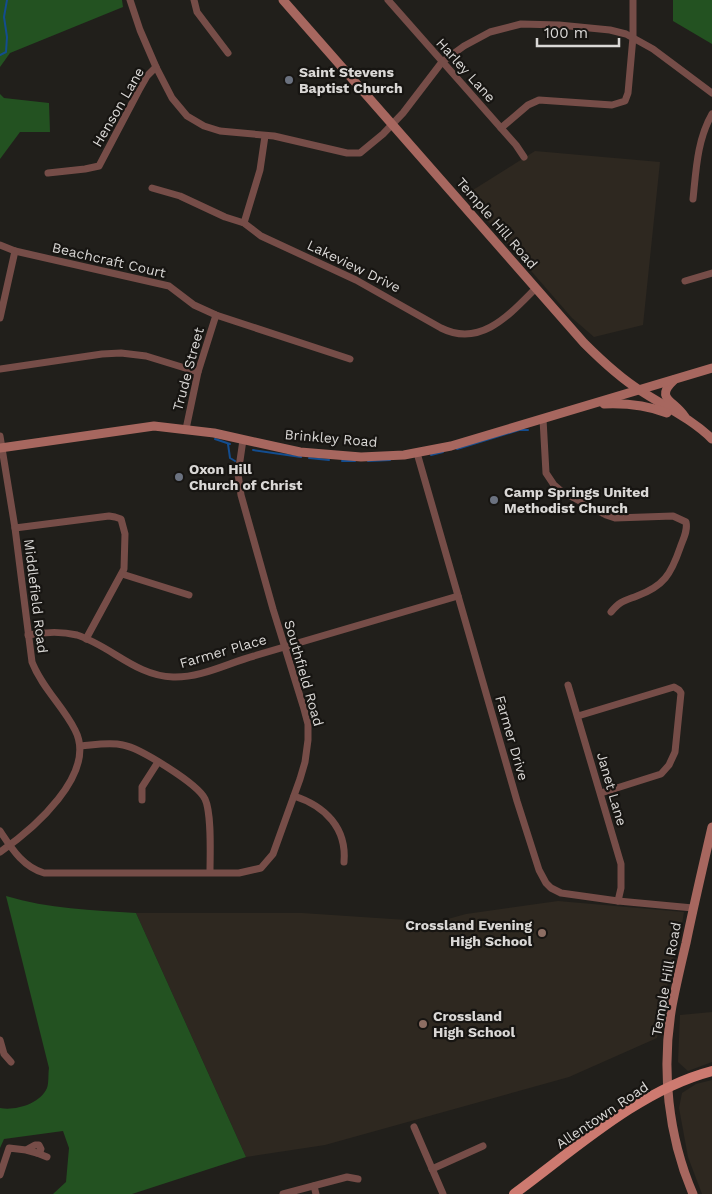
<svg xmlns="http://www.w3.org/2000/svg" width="712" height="1194" font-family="'Work Sans',sans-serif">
<rect width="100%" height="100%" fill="#211f1b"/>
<g fill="#2e2820">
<path d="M535,151L660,162L643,325L594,337L572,318L465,195Z"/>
<path d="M558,901L684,912L681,930L669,976L657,1038L569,1077L325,1145L246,1157L136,913H302L437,922L466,914Z"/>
<path d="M712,1012V1062L688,1071L678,1062L680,1015Z"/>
<path d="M712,1080V1194H702L688,1157L679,1108L682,1093L696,1084Z"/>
</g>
<g fill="#235221">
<path d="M0,0H122L123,7L10,53L0,67Z"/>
<path d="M673,0H712V44L673,21Z"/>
<path d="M0,94L4,98L49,103L50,132H20L0,159Z"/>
<path d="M6,896C48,909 93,910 136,913L246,1157L132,1194H53L66,1182L69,1148L63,1131L4,1139L0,1148V1108C15,1111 40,1104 47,1088C49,1083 48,1074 49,1068Z"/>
</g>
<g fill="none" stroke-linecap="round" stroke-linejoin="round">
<g stroke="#134d8f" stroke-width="2">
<path d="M0,55L6,52L7,37L4,17L7,0"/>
<path d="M215,439L230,444"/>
<path d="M228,444L230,458L235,461"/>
<path d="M457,449L519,430H528"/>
<path d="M253,450L301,457"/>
<path d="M431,455L443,452"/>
<path d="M309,458L329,460"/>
<path d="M342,461H355"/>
<path d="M368,461L390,460"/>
</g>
<g stroke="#764d48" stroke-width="7">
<path d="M130,0L140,30L156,67L172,98L187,116L204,126L220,131L274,136L347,153H360L383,134L403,113L442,62L464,46L490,32L521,24L559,25L610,30L626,34L653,49L712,93"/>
<path d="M194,0L197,12L228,53"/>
<path d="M388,0L516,145L524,157"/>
<path d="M501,128L528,105L539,100L612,105L625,101L628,93L633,37V0"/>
<path d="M48,173L85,169L99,166L139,90L147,76L156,67"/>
<path d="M152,188L180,196L225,217L244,223L261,236L356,280L441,328C481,348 510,314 536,288"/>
<path d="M693,199C696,171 697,140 712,114"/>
<path d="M244,223L260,170L265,136"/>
<path d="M0,245L15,251L169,286L194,305L216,315L350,359"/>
<path d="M685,281L712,273"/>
<path d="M0,318L15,251"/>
<path d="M0,369L102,354L121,353L146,356L198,372"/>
<path d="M543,419L546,473L554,485L561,491L606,515L615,518L673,516L686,522C688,531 683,539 680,548C671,574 664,586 637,596C624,601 620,601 611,612"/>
<path d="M186,429L198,372L216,315"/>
<path d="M0,436L15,528L32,662C42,688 63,706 75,730C98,774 32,830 0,852"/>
<path d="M417,453L517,801L539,870L546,883L551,888L561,893L618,901L693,908"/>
<path d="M15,528L109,516L115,517L121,519L125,534L124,569L86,639"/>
<path d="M122,574L189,595"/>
<path d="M28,635C44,632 61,631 77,635C111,646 136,676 173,677C201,678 228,663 254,656C322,636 390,616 458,596"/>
<path d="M568,685L621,864V888L618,901"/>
<path d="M578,716L674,687L679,690L681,693L675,752L669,765L661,774L601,793"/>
<path d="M81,746C94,745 109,742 123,745C140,748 198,784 205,799C212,814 210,854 210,872"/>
<path d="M294,796C325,806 347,828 344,862"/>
<path d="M142,800V787L158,762"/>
<path d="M0,831C12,849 23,867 44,873H239L261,868L273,854L300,779L305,762L308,740V724L304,709L273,609L241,495L238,474L243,440"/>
<path d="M0,1040L4,1054L11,1062"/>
<path d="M414,1127L443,1194"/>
<path d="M37,1153L47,1157"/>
<path d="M432,1169L483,1146"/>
<path d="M0,1175L9,1148L26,1150L35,1145H39L41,1149L40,1152L37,1153L26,1150"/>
<path d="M314,1186L316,1194"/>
<path d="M283,1194L347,1177L358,1179"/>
</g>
<g stroke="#a7675f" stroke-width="9">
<path d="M283,0L584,343C602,361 620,378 641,391C664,406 692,419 712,439"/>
<path d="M674,380C654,399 674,400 685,417"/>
<path d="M604,404C627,403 646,405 667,413"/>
<path d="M0,448L154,426L214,433L300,452L361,457L404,455L451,446L712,368"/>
<path d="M693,1194C668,1136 661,1069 672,1006C676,985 681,964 686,943C694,904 703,866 712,827"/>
</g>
<path stroke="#cd7a70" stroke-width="10" d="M514,1194C574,1150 639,1090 712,1071"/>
</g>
<g fill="#6b7280" stroke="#171512" stroke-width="2">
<circle cx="289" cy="80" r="5"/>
<circle cx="179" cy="477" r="5"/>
<circle cx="494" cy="500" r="5"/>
</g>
<g fill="#8d6e63" stroke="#171512" stroke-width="2">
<circle cx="542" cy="933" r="5"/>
<circle cx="423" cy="1024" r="5"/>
</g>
<g text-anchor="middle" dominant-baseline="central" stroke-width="4.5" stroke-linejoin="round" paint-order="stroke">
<g font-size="14" fill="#dad8d6" stroke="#171512">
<text transform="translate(466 70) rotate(48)">Harley Lane</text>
<text transform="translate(118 107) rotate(-60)">Henson Lane</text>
<text transform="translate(497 223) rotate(49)">Temple Hill Road</text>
<text transform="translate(109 260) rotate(13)">Beachcraft Court</text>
<text transform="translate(354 266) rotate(26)">Lakeview Drive</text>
<text transform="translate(188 369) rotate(-75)">Trude Street</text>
<text transform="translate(331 438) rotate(5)">Brinkley Road</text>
<text transform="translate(36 596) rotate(83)">Middlefield Road</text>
<text transform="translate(223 651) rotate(-16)">Farmer Place</text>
<text transform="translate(304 673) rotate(74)">Southfield Road</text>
<text transform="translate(512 738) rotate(74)">Farmer Drive</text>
<text transform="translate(612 789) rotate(74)">Janet Lane</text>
<text transform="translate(666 979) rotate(-80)">Temple Hill Road</text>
<text transform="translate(602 1115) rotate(-34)">Allentown Road</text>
</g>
<g font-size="14" font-weight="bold" fill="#dad8d6" stroke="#171512" text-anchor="start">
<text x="299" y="72">Saint Stevens<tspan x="299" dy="16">Baptist Church</tspan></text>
<text x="189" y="469">Oxon Hill<tspan x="189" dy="16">Church of Christ</tspan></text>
<text x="504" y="492">Camp Springs United<tspan x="504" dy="16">Methodist Church</tspan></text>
<text x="532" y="925" text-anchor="end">Crossland Evening<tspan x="532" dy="16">High School</tspan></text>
<text x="433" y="1016">Crossland<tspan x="433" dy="16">High School</tspan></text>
</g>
</g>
<path d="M537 38v8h82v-8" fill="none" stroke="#dad8d6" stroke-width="2.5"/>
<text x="544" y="38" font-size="15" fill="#dad8d6" stroke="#171512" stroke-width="4" paint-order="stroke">100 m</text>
</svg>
